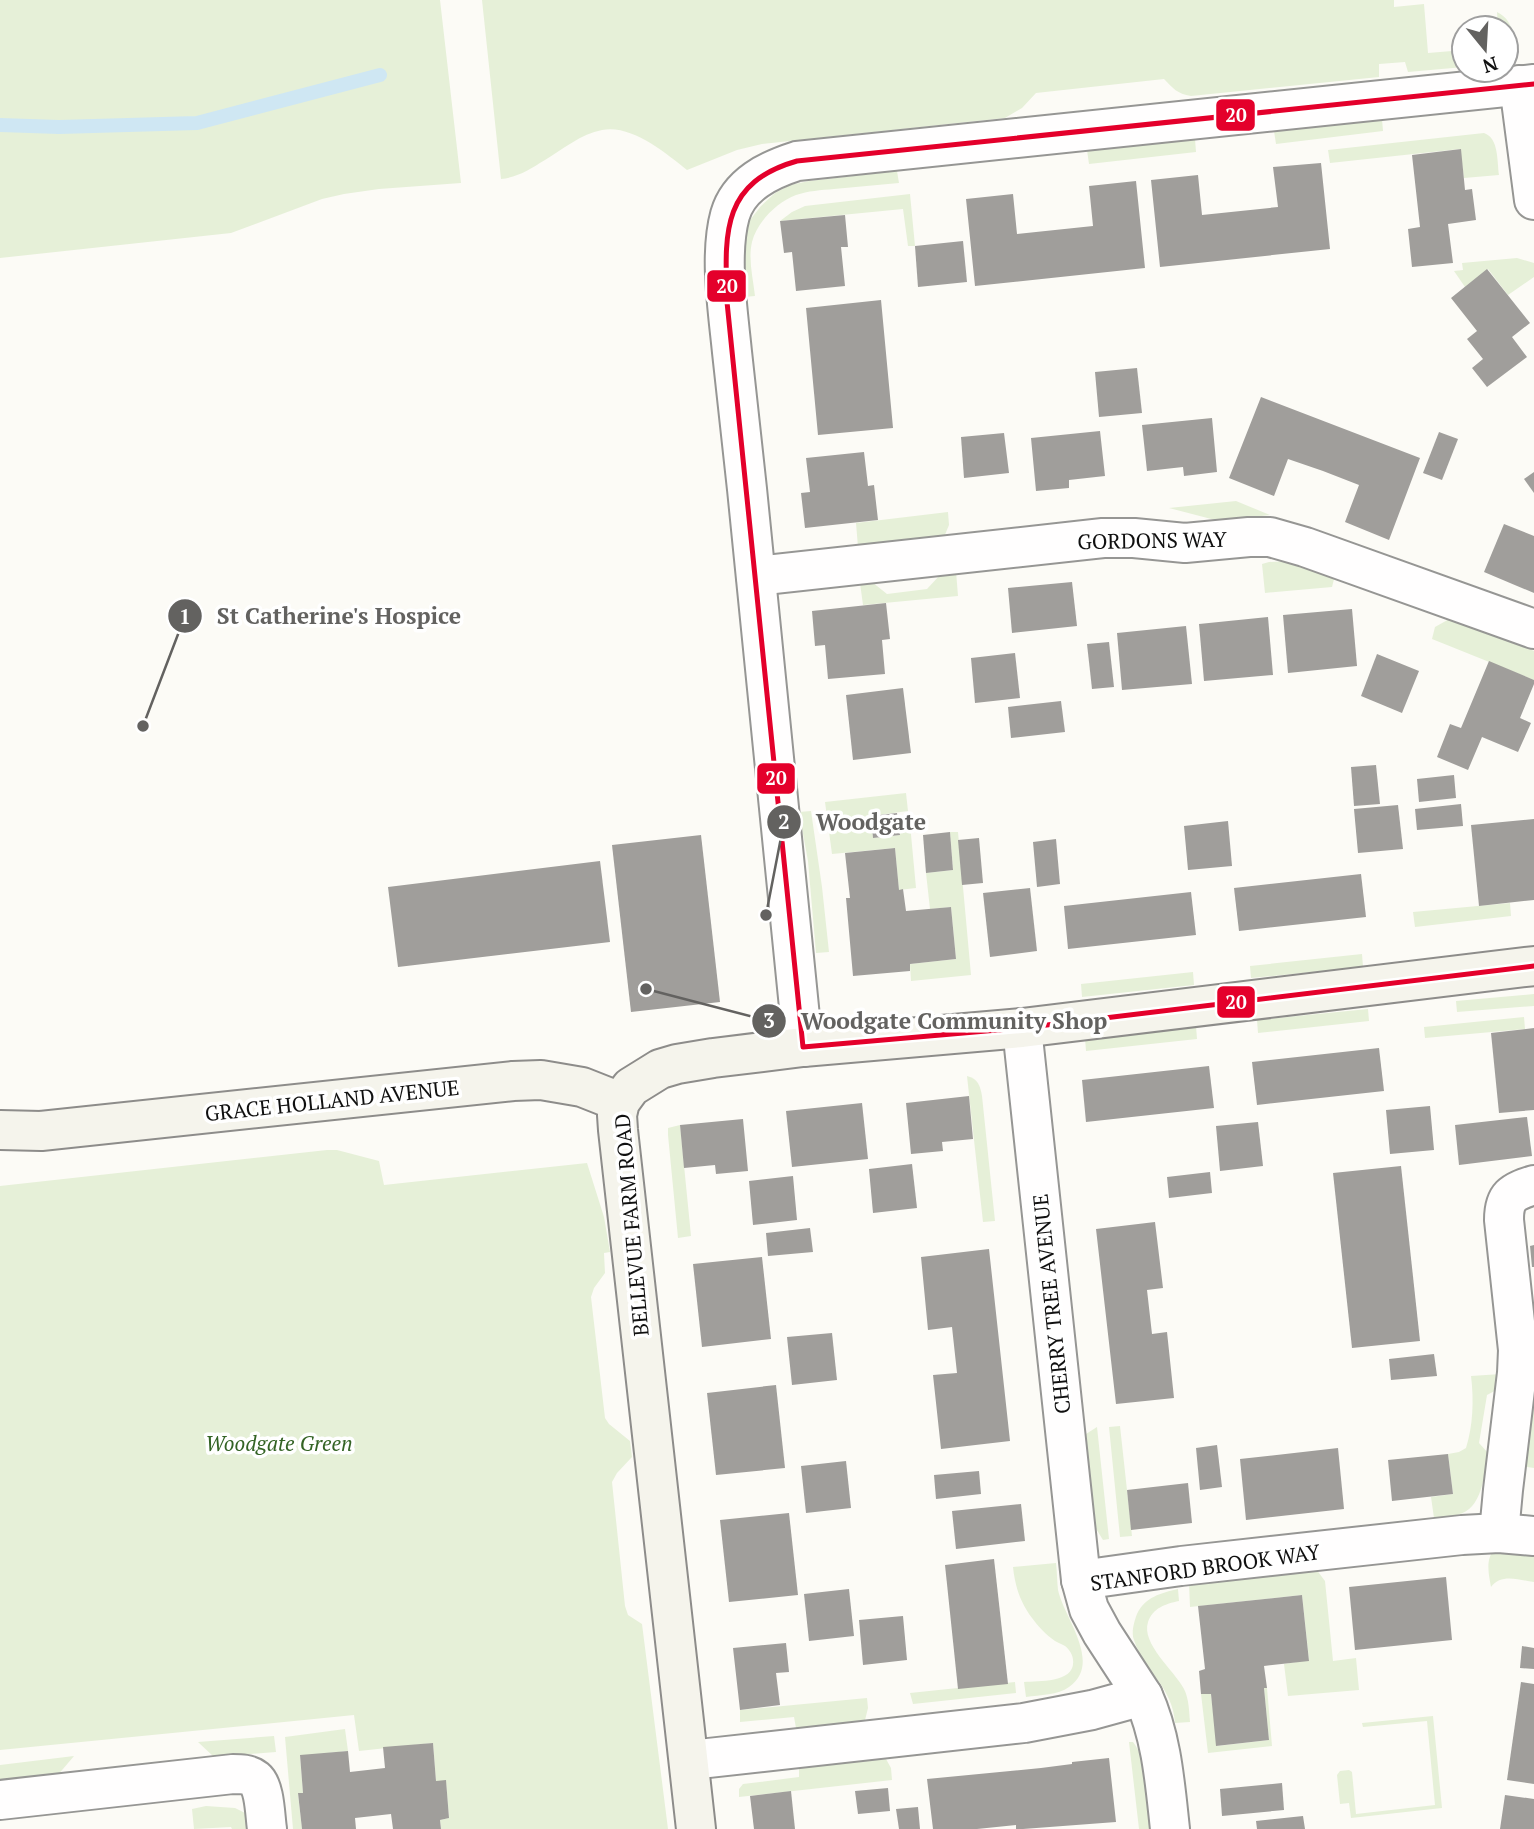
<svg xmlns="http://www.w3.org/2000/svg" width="1534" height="1829" viewBox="0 0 1534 1829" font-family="'PT Serif',serif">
<rect width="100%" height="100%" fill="#fcfbf6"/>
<g fill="#e6f0d8">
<polygon points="0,0 440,0 461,183 379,189 344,194 322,199 231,233 0,258"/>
<path d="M482,0H1394V7L1424,4L1428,53L1464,50V67L1408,72L1405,62L1379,64V77L1191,96C1177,94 1173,88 1164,79L1036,93L1022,108L1005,118L762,144L737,150L687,170C666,153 631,124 602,130C581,134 563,149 545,160C530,169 519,177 501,179Z"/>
<path d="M1497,12C1517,22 1513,42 1514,62L1506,63V28H1498Z"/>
<polygon points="1382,119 1383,131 1276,144 1274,131"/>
<path d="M1484,133C1499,138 1497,161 1499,175L1464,178L1460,149L1330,163L1328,150Z"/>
<polygon points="1195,139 1196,152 1089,164 1087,150"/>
<path d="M897,171L899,183C877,185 856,187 834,189C821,190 808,191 796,195C777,202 757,222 752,242C748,259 753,278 755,296L744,297L743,236L750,220L761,206L775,193L790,185L809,181Z"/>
<polygon points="910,194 915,246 908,246 903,209 780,221 792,212 805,206"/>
<polygon points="1517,258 1534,263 1534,277 1508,295 1488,269 1465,287 1454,271 1463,270 1462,263"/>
<polygon points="1236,501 1270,515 1219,521 1169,508"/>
<polygon points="948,512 949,525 944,537 858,547 856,523"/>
<polygon points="1291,561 1335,575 1332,587 1265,593 1262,564 1269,562"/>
<polygon points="956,571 958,596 863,605 860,583 872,582 887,594 927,589 941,574"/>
<polygon points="1451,618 1534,651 1534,680 1432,639 1435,627"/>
<polygon points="906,793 908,811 871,816 873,838 900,835 899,825 910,824 916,888 899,890 895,848 832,854 825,802"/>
<polygon points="811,811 822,887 829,952 816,953 808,861 799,812"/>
<polygon points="950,832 958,832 971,975 911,981 910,964 956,959 951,907 930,909 926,873 953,870"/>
<polygon points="1510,903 1511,916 1415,927 1413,912"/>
<polygon points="1362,954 1363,967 1251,978 1250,966"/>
<polygon points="1193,972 1194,985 1082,997 1081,984"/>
<polygon points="1534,994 1534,1006 1457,1012 1456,1001"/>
<polygon points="1368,1009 1369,1021 1258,1033 1257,1020"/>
<polygon points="1524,1017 1525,1029 1425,1038 1424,1027"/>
<polygon points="1196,1026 1197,1039 1086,1051 1085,1038"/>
<path d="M967,1076C978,1079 980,1085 982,1096L995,1221L983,1222Z"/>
<polygon points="680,1125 691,1236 678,1238 668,1135 668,1128"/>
<polygon points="327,1150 337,1150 379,1161 384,1185 587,1163 604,1217 610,1252 604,1253 605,1273 594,1288 591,1297 605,1418 609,1424 630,1441 632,1457 617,1473 612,1482 625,1606 628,1615 642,1624 668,1829 441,1829 440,1820 449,1818 446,1781 436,1781 433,1743 359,1751 354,1715 0,1750 0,1186"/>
<polygon points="1534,1327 1534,1468 1520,1466"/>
<path d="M1501,1374L1502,1387L1487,1395L1479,1443L1488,1453C1484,1475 1483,1509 1457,1515C1450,1517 1442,1517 1434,1518L1431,1497L1453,1494L1448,1454L1459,1452L1466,1448C1473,1426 1474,1400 1471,1376Z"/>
<polygon points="1120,1426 1132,1536 1120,1537 1109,1427"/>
<polygon points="1097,1427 1109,1539 1103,1540 1095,1527 1086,1434"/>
<path d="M1494,1550L1534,1552V1582C1519,1580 1501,1573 1491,1587C1489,1575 1485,1560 1494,1550Z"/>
<path d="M1056,1563C1057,1571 1057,1581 1058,1590C1064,1618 1103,1663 1069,1687C1058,1695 1040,1695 1026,1697L1024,1682C1039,1681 1076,1683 1073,1660C1073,1655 1069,1649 1065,1646C1062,1644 1058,1643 1055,1641C1046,1635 1038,1626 1032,1618C1020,1602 1015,1586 1013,1567Z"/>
<polygon points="1316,1569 1325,1581 1333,1661 1356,1658 1359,1690 1288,1696 1284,1664 1309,1660 1302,1595 1190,1607 1189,1583"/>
<path d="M1178,1589L1179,1601C1165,1604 1153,1608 1148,1622C1141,1644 1174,1670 1184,1689C1189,1699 1189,1710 1190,1722L1175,1723C1173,1687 1144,1671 1134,1640C1131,1632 1134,1622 1137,1614C1145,1597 1161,1593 1178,1589Z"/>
<polygon points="1015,1682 1016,1693 913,1704 910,1693"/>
<polygon points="1264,1688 1267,1688 1272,1746 1208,1753 1201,1694 1211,1694 1217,1746 1269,1740"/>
<polygon points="867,1698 868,1708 865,1720 796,1728 794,1717 740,1722 740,1710"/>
<polygon points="1433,1716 1442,1808 1351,1818 1349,1803 1340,1804 1337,1775 1340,1771 1349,1770 1352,1772 1356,1814 1435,1805 1427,1721 1363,1727 1362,1723"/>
<polygon points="345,1729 348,1751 300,1756 303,1793 298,1794 302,1829 293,1829 285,1737"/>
<polygon points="274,1736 276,1752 214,1757 198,1742"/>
<path d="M1129,1742H1133C1148,1760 1149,1805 1152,1829H1139Z"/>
<polygon points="74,1756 57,1776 0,1782 0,1765"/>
<polygon points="886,1759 891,1768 892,1780 739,1797 739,1789 743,1784 799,1777 799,1768"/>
<polygon points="206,1806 235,1808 251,1816 255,1829 232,1829 231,1827 194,1829 192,1809"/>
</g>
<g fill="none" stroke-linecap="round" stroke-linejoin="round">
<polyline stroke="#cfe7f3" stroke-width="14" points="0,125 59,127 197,123 380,75"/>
</g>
<g fill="#a09e9b">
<polygon points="1461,149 1465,190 1472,189 1476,220 1448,224 1453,263 1412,267 1408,229 1420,227 1412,155"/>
<polygon points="1321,163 1330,249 1160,267 1151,180 1198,175 1202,215 1278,207 1273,167"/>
<polygon points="1136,181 1145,268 975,286 966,199 1013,194 1017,234 1093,226 1089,186"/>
<polygon points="845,215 848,247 841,247 845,286 796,291 792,252 784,253 780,221"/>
<polygon points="963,241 967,282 918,287 915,246"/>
<polygon points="1487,269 1530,323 1512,337 1527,357 1487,387 1472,368 1483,359 1467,339 1477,331 1451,298"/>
<polygon points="881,300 893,428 818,435 806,308"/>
<polygon points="1137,368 1142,413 1099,417 1095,372"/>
<polygon points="1261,397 1420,458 1389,540 1345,522 1359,485 1323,471 1288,459 1274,496 1229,478"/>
<polygon points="1212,418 1217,472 1184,476 1183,467 1147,471 1142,425"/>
<polygon points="1100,431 1105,476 1069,480 1069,488 1036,491 1031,438"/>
<polygon points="1439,432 1458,439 1442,480 1423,473"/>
<polygon points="1004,433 1009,473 964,478 961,437"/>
<polygon points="864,452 868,486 874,485 878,520 805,528 801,493 810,492 806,458"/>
<polygon points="1534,472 1534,493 1524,479"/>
<polygon points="1504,524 1534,536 1534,593 1484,572"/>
<polygon points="1072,582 1077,626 1012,633 1008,588"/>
<polygon points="886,603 890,639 882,640 885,674 828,679 825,645 815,646 812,611"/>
<polygon points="1352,609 1357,666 1288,673 1283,615"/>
<polygon points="1268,617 1273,675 1204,681 1199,624"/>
<polygon points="1186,626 1192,684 1122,690 1117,633"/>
<polygon points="1109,642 1114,687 1092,689 1087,644"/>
<polygon points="1015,653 1020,698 975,703 971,658"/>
<polygon points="1377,654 1419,671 1402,713 1361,696"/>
<polygon points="1489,661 1534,680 1534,684 1520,718 1531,723 1518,752 1482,737 1468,770 1437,757 1450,724 1461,728"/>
<polygon points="903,688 911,753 853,760 846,695"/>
<polygon points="1061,701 1065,732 1011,738 1008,707"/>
<polygon points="1376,765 1380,804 1354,806 1351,767"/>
<polygon points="1454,775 1456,798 1419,802 1417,779"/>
<polygon points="1461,804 1463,826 1417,830 1415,809"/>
<polygon points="1398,805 1403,849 1358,853 1354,809"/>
<polygon points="897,813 900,835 873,838 871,816"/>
<polygon points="1534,819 1534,900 1479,906 1471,825"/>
<polygon points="1228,821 1232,866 1188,870 1184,826"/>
<polygon points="950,832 953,870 926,873 923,835"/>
<polygon points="701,835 720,1002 631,1012 612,845"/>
<polygon points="979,838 983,883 962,885 958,840"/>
<polygon points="1056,839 1060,884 1037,887 1033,842"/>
<polygon points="895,848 899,890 903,889 906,911 951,907 956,959 910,964 910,971 853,976 846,898 850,898 845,853"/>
<polygon points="600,861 610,942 398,967 388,887"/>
<polygon points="1361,874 1366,917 1239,931 1234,888"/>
<polygon points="1030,888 1037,951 990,957 983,893"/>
<polygon points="1191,892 1196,935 1068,949 1064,906"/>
<polygon points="1534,1028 1534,1110 1499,1113 1491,1033"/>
<polygon points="1379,1048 1384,1091 1257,1105 1252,1062"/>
<polygon points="1209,1066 1214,1108 1086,1122 1082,1080"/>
<polygon points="969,1096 973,1139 942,1142 943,1151 911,1154 906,1103"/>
<polygon points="862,1103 868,1159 792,1167 786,1111"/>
<polygon points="1430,1106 1434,1150 1390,1154 1386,1110"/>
<polygon points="1527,1117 1532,1156 1459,1165 1455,1125"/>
<polygon points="743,1119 748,1171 716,1174 715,1165 684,1168 680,1125"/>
<polygon points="1258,1122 1263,1166 1220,1171 1216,1126"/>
<polygon points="912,1164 917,1208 873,1213 869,1169"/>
<polygon points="1401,1166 1420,1341 1352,1348 1333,1173"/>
<polygon points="1210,1172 1212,1193 1169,1198 1167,1177"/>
<polygon points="793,1176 797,1220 753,1225 749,1181"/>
<polygon points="1155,1222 1163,1288 1147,1290 1152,1334 1167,1332 1174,1398 1116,1404 1096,1229"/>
<polygon points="810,1228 813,1252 768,1256 766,1233"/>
<polygon points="1534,1245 1534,1267 1532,1267 1530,1246"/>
<polygon points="989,1249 1010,1441 941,1449 933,1375 957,1373 952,1327 928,1330 921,1257"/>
<polygon points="762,1257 771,1339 702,1347 693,1264"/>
<polygon points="832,1333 837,1380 792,1385 787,1337"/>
<polygon points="1434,1354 1437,1376 1391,1380 1389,1359"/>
<polygon points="776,1385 785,1468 716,1475 707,1393"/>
<polygon points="1217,1445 1222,1487 1200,1490 1196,1448"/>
<polygon points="1338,1448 1344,1509 1246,1520 1240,1459"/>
<polygon points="1448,1454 1453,1494 1392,1501 1388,1460"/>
<polygon points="846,1461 851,1508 806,1513 801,1466"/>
<polygon points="979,1471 981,1494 936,1499 934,1475"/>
<polygon points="1188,1483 1192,1523 1131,1530 1127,1490"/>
<polygon points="1021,1504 1025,1541 956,1549 952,1511"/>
<polygon points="789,1513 798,1595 729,1602 720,1520"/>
<polygon points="994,1559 1008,1684 958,1689 945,1565"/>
<polygon points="1446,1577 1452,1640 1355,1650 1349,1587"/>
<polygon points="849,1589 854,1636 809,1641 804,1594"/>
<polygon points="1302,1595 1309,1661 1264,1666 1267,1688 1264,1688 1269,1740 1216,1746 1211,1694 1201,1694 1199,1671 1205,1669 1198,1606"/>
<polygon points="903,1616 907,1660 863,1665 859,1620"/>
<polygon points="786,1643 789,1672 776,1673 780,1705 740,1710 733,1648"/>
<polygon points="1522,1646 1534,1648 1534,1669 1520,1668"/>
<polygon points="1521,1682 1534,1684 1534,1784 1507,1780"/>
<polygon points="433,1743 436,1781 446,1780 449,1818 440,1820 441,1829 393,1829 391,1814 355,1818 356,1829 302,1829 298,1793 303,1793 300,1755 348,1751 350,1772 385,1768 383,1747"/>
<polygon points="1109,1758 1116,1822 1023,1829 1016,1829 1016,1825 977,1829 933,1829 927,1779 1041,1768 1072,1764 1072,1762"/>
<polygon points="1282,1783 1284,1810 1222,1816 1220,1789"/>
<polygon points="888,1788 890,1811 858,1814 855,1791"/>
<polygon points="791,1791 795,1829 754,1829 750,1796"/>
<polygon points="1505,1795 1534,1799 1534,1829 1500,1829"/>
<polygon points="918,1807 920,1829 899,1829 896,1809"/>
<polygon points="1303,1816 1305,1829 1257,1829 1256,1821"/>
</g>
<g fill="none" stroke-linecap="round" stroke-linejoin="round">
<g stroke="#969694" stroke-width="42">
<g id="street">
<polyline points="1519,85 1534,200"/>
<polyline points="756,576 1103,538 1134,538 1185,543 1249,537 1270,537 1305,547 1534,629"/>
<path d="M803,1047C783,861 767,675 747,489C742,443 737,398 732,352C728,311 719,255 730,215C739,184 769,170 797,161L1534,84"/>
<path d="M1499,1533L1503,1490L1517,1373L1518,1350L1504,1220C1504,1196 1512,1192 1534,1185"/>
<polyline points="1081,1580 1181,1566 1462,1535 1499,1533 1534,1536"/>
<path d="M1143,1696C1162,1738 1165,1784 1170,1829"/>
<polyline points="690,1760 1024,1723 1092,1710 1143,1696 1102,1633 1089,1609 1081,1580 1022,1028"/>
<path d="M0,1800L233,1774C240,1774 249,1774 255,1779C265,1787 265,1816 267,1829"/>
</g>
</g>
<g stroke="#8d8c8a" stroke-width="42">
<g id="secondary">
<polyline points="0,1130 41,1131 513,1081 541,1080 582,1087 620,1102"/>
<polyline points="696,1829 618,1130 617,1115 620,1102 631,1087 660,1069 677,1064 713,1058 803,1047 1022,1028 1534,966"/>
</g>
</g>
<use href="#street" stroke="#fffefe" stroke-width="38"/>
<use href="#secondary" stroke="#f5f4ec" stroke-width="38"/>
<g stroke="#fff" stroke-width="10">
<path id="bus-1" d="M1534,84L797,161C720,183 725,235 727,302L803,1047L1022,1028L1534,966"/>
</g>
<use href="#bus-1" stroke="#e4002b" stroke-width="5"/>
</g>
<g text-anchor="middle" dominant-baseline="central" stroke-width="7" stroke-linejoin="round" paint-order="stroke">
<g font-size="21" fill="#101010" stroke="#fff">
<text transform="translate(1152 540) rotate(-1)">GORDONS WAY</text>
<text transform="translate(332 1100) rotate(-6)">GRACE HOLLAND AVENUE</text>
<text transform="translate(631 1225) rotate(-95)">BELLEVUE FARM ROAD</text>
<text transform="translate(1051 1304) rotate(-96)">CHERRY TREE AVENUE</text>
<text transform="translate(1205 1567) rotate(-8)">STANFORD BROOK WAY</text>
</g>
<g font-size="21" font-style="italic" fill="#336324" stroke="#fff">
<text x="279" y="1443">Woodgate Green</text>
</g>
</g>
<path fill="none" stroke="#636260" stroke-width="2.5" d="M143 726L185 616M766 915L784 822M646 989L769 1021"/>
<g fill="#636260" stroke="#fff" stroke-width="2.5">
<circle cx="143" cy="726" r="7"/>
<circle cx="766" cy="915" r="7"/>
<circle cx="646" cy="989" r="7"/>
<circle cx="185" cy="616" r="18"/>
<circle cx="784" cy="822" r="18"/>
<circle cx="769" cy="1021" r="18"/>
</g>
<g font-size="21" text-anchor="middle" font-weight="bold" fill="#fff">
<text x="185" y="624">1</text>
<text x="784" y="829">2</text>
<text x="769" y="1028">3</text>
</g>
<g font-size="23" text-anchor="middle" font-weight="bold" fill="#636260" stroke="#fff" stroke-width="7" stroke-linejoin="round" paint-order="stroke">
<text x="339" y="624">St Catherine's Hospice</text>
<text x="871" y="830">Woodgate</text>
<text x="954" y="1029">Woodgate Community Shop</text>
</g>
<g stroke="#fff" stroke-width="2.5">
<rect x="1215" y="98" width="41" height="34" rx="7" fill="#e4002b"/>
<rect x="706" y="269" width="41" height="34" rx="7" fill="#e4002b"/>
<rect x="756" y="762" width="40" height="33" rx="7" fill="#e4002b"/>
<rect x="1216" y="985" width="40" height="34" rx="7" fill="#e4002b"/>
</g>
<g font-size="19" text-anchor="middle" font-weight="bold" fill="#fff">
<text x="1236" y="122">20</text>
<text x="727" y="293">20</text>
<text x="776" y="785">20</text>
<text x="1236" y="1009">20</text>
</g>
<g transform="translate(1485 49) rotate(162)"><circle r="33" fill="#ffffff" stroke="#9f9f9f" stroke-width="2"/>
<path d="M0-5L12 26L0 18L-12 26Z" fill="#636260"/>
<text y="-10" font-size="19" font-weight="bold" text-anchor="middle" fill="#101010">N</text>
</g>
</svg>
